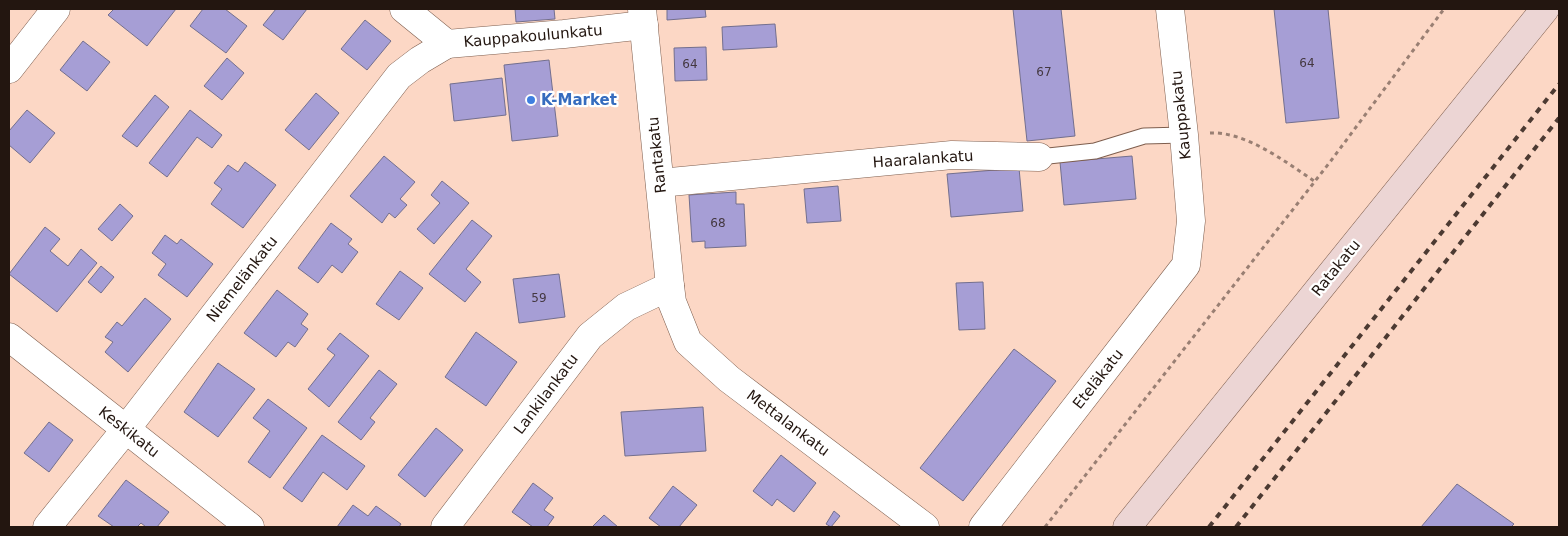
<svg xmlns="http://www.w3.org/2000/svg" width="1568" height="536" viewBox="0 0 1568 536" font-family="'DejaVu Sans',sans-serif">
<rect width="100%" height="100%" fill="#fcd7c5"/>
<g fill="#a69ed5" stroke="#736f8e">
<polygon points="114,9 176,9 147,46 108,15"/>
<polygon points="203,9 225,9 247,26 226,53 190,26"/>
<polygon points="276,9 307,9 283,40 263,25"/>
<polygon points="515,9 554,9 555,19 516,22"/>
<polygon points="667,9 705,9 706,17 667,20"/>
<polygon points="1013,9 1061,9 1075,136 1027,141"/>
<polygon points="1274,9 1328,9 1339,118 1286,123"/>
<polygon points="365,20 391,41 367,70 341,49"/>
<polygon points="775,24 777,47 723,50 722,27"/>
<polygon points="83,41 110,62 87,91 60,70"/>
<polygon points="706,47 707,80 675,81 674,48"/>
<polygon points="227,58 244,73 222,100 204,86"/>
<polygon points="549,60 558,136 512,141 504,65"/>
<polygon points="502,78 506,115 454,121 450,84"/>
<polygon points="316,93 339,113 309,150 285,130"/>
<polygon points="155,95 169,107 137,147 122,136"/>
<polygon points="27,110 55,133 30,163 9,145 9,131"/>
<polygon points="190,110 222,135 212,148 197,137 167,177 149,163"/>
<polygon points="384,156 415,182 400,199 407,205 395,218 389,213 382,223 350,196"/>
<polygon points="1132,156 1136,199 1064,205 1060,162"/>
<polygon points="245,162 276,185 243,228 211,204 222,189 214,183 228,165 238,172"/>
<polygon points="1019,168 1023,211 951,217 947,174"/>
<polygon points="442,181 469,203 434,244 417,229 440,203 431,195"/>
<polygon points="838,186 841,221 807,223 804,189"/>
<polygon points="736,192 736,204 744,204 746,246 705,248 705,241 692,242 689,195"/>
<polygon points="120,204 133,216 112,241 98,229"/>
<polygon points="472,220 492,236 466,269 481,282 465,302 429,274"/>
<polygon points="331,223 352,239 348,244 358,252 342,273 332,265 318,283 298,268"/>
<polygon points="45,227 60,239 50,251 68,266 81,249 97,263 57,312 9,274"/>
<polygon points="165,235 177,244 181,239 213,264 187,297 158,275 166,264 152,253"/>
<polygon points="101,266 114,277 101,293 88,282"/>
<polygon points="400,271 423,288 399,320 376,304"/>
<polygon points="559,274 565,317 519,323 513,279"/>
<polygon points="983,282 985,329 959,330 956,283"/>
<polygon points="277,290 308,314 301,324 308,329 295,347 288,342 276,357 244,333"/>
<polygon points="145,298 171,319 128,372 105,352 113,342 105,337 117,322 122,326"/>
<polygon points="476,332 517,362 486,406 445,377"/>
<polygon points="340,333 369,356 329,407 308,389 335,355 327,349"/>
<polygon points="1014,349 1056,381 963,501 920,468"/>
<polygon points="218,363 255,389 218,437 184,412"/>
<polygon points="379,370 397,384 370,418 375,422 361,440 338,422"/>
<polygon points="268,399 307,428 270,478 248,462 270,431 253,418"/>
<polygon points="703,407 706,451 625,456 621,412"/>
<polygon points="49,422 73,440 49,472 24,453"/>
<polygon points="436,428 463,450 425,497 398,475"/>
<polygon points="322,435 365,466 347,490 323,472 302,502 283,488"/>
<polygon points="781,455 816,483 794,512 777,499 772,506 753,491"/>
<polygon points="126,480 169,512 157,527 146,527 141,523 137,527 114,527 98,516"/>
<polygon points="533,483 553,498 544,510 554,517 547,527 533,527 512,512"/>
<polygon points="1457,484 1514,524 1511,527 1421,527"/>
<polygon points="673,486 697,505 679,527 661,527 649,518"/>
<polygon points="353,505 368,516 376,506 401,524 399,527 337,527"/>
<polygon points="834,511 840,516 831,527 826,524"/>
<polygon points="604,515 618,527 594,527 593,526"/>
</g>
<g fill="none" stroke-linecap="round" stroke-linejoin="round">
<g stroke="#7e5e4e" stroke-width="17">
<polyline id="lane" points="1039,157 1095,151 1144,136 1184,135"/>
</g>
<g stroke="#7e5e4e" stroke-width="29">
<g id="street">
<polyline points="404,9 447,44 564,34 644,25"/>
<polyline points="642,9 670,286 672,302 688,342 729,379 925,527"/>
<polyline points="9,69 56,9"/>
<polyline points="660,183 952,155 1039,157"/>
<polyline points="9,337 250,527"/>
<polyline points="47,527 126,429 399,76 420,60 447,44"/>
<polyline points="445,527 590,336 626,307 670,286"/>
<polyline points="983,527 1186,265 1191,221 1184,135 1170,9"/>
</g>
</g>
<g stroke="#7e5e4e" stroke-width="29">
<polyline id="secondary" points="1127,527 1545,9"/>
</g>
<g stroke="#997f73" stroke-width="3" stroke-dasharray="4 4" stroke-linecap="butt">
<path d="M1210,133C1245,131 1286,162 1314,181"/>
<polyline points="1045,527 1330,162 1444,9"/>
</g>
<use href="#lane" stroke="#fff" stroke-width="15"/>
<use href="#street" stroke="#fff" stroke-width="28"/>
<use href="#secondary" stroke="#ecd5d4" stroke-width="28"/>
<g stroke="#4c3a32" stroke-width="4" stroke-dasharray="6 6" stroke-linecap="butt">
<polyline points="1209,527 1559,84"/>
<polyline points="1236,527 1559,118"/>
</g>
</g>
<circle fill="#3f7fe0" stroke="#fff" stroke-width="2" cx="531" cy="100" r="5"/>
<g text-anchor="middle" dominant-baseline="central" stroke-width="4.5" stroke-linejoin="round" paint-order="stroke">
<g font-size="12" fill="#443841">
<text x="1307" y="63">64</text>
<text x="690" y="64">64</text>
<text x="1044" y="72">67</text>
<text x="718" y="223">68</text>
<text x="539" y="298">59</text>
</g>
<g font-size="15" fill="#231610" stroke="#fff">
<text transform="translate(533 36) rotate(-5)">Kauppakoulunkatu</text>
<text transform="translate(1181 115) rotate(-96)">Kauppakatu</text>
<text transform="translate(657 155) rotate(-96)">Rantakatu</text>
<text transform="translate(923 159) rotate(-4)">Haaralankatu</text>
<text transform="translate(1336 268) rotate(-51)">Ratakatu</text>
<text transform="translate(242 279) rotate(-52)">Niemelänkatu</text>
<text transform="translate(1098 379) rotate(-52)">Eteläkatu</text>
<text transform="translate(546 394) rotate(-53)">Lankilankatu</text>
<text transform="translate(788 423) rotate(37)">Mettalankatu</text>
<text transform="translate(129 432) rotate(38)">Keskikatu</text>
</g>
<g font-size="15" font-weight="bold" fill="#366cbe" stroke="#fff" text-anchor="start">
<text x="541" y="100">K-Market</text>
</g>
</g>
<rect width="1568" height="536" fill="none" stroke="#231610" stroke-width="20"/>
</svg>
